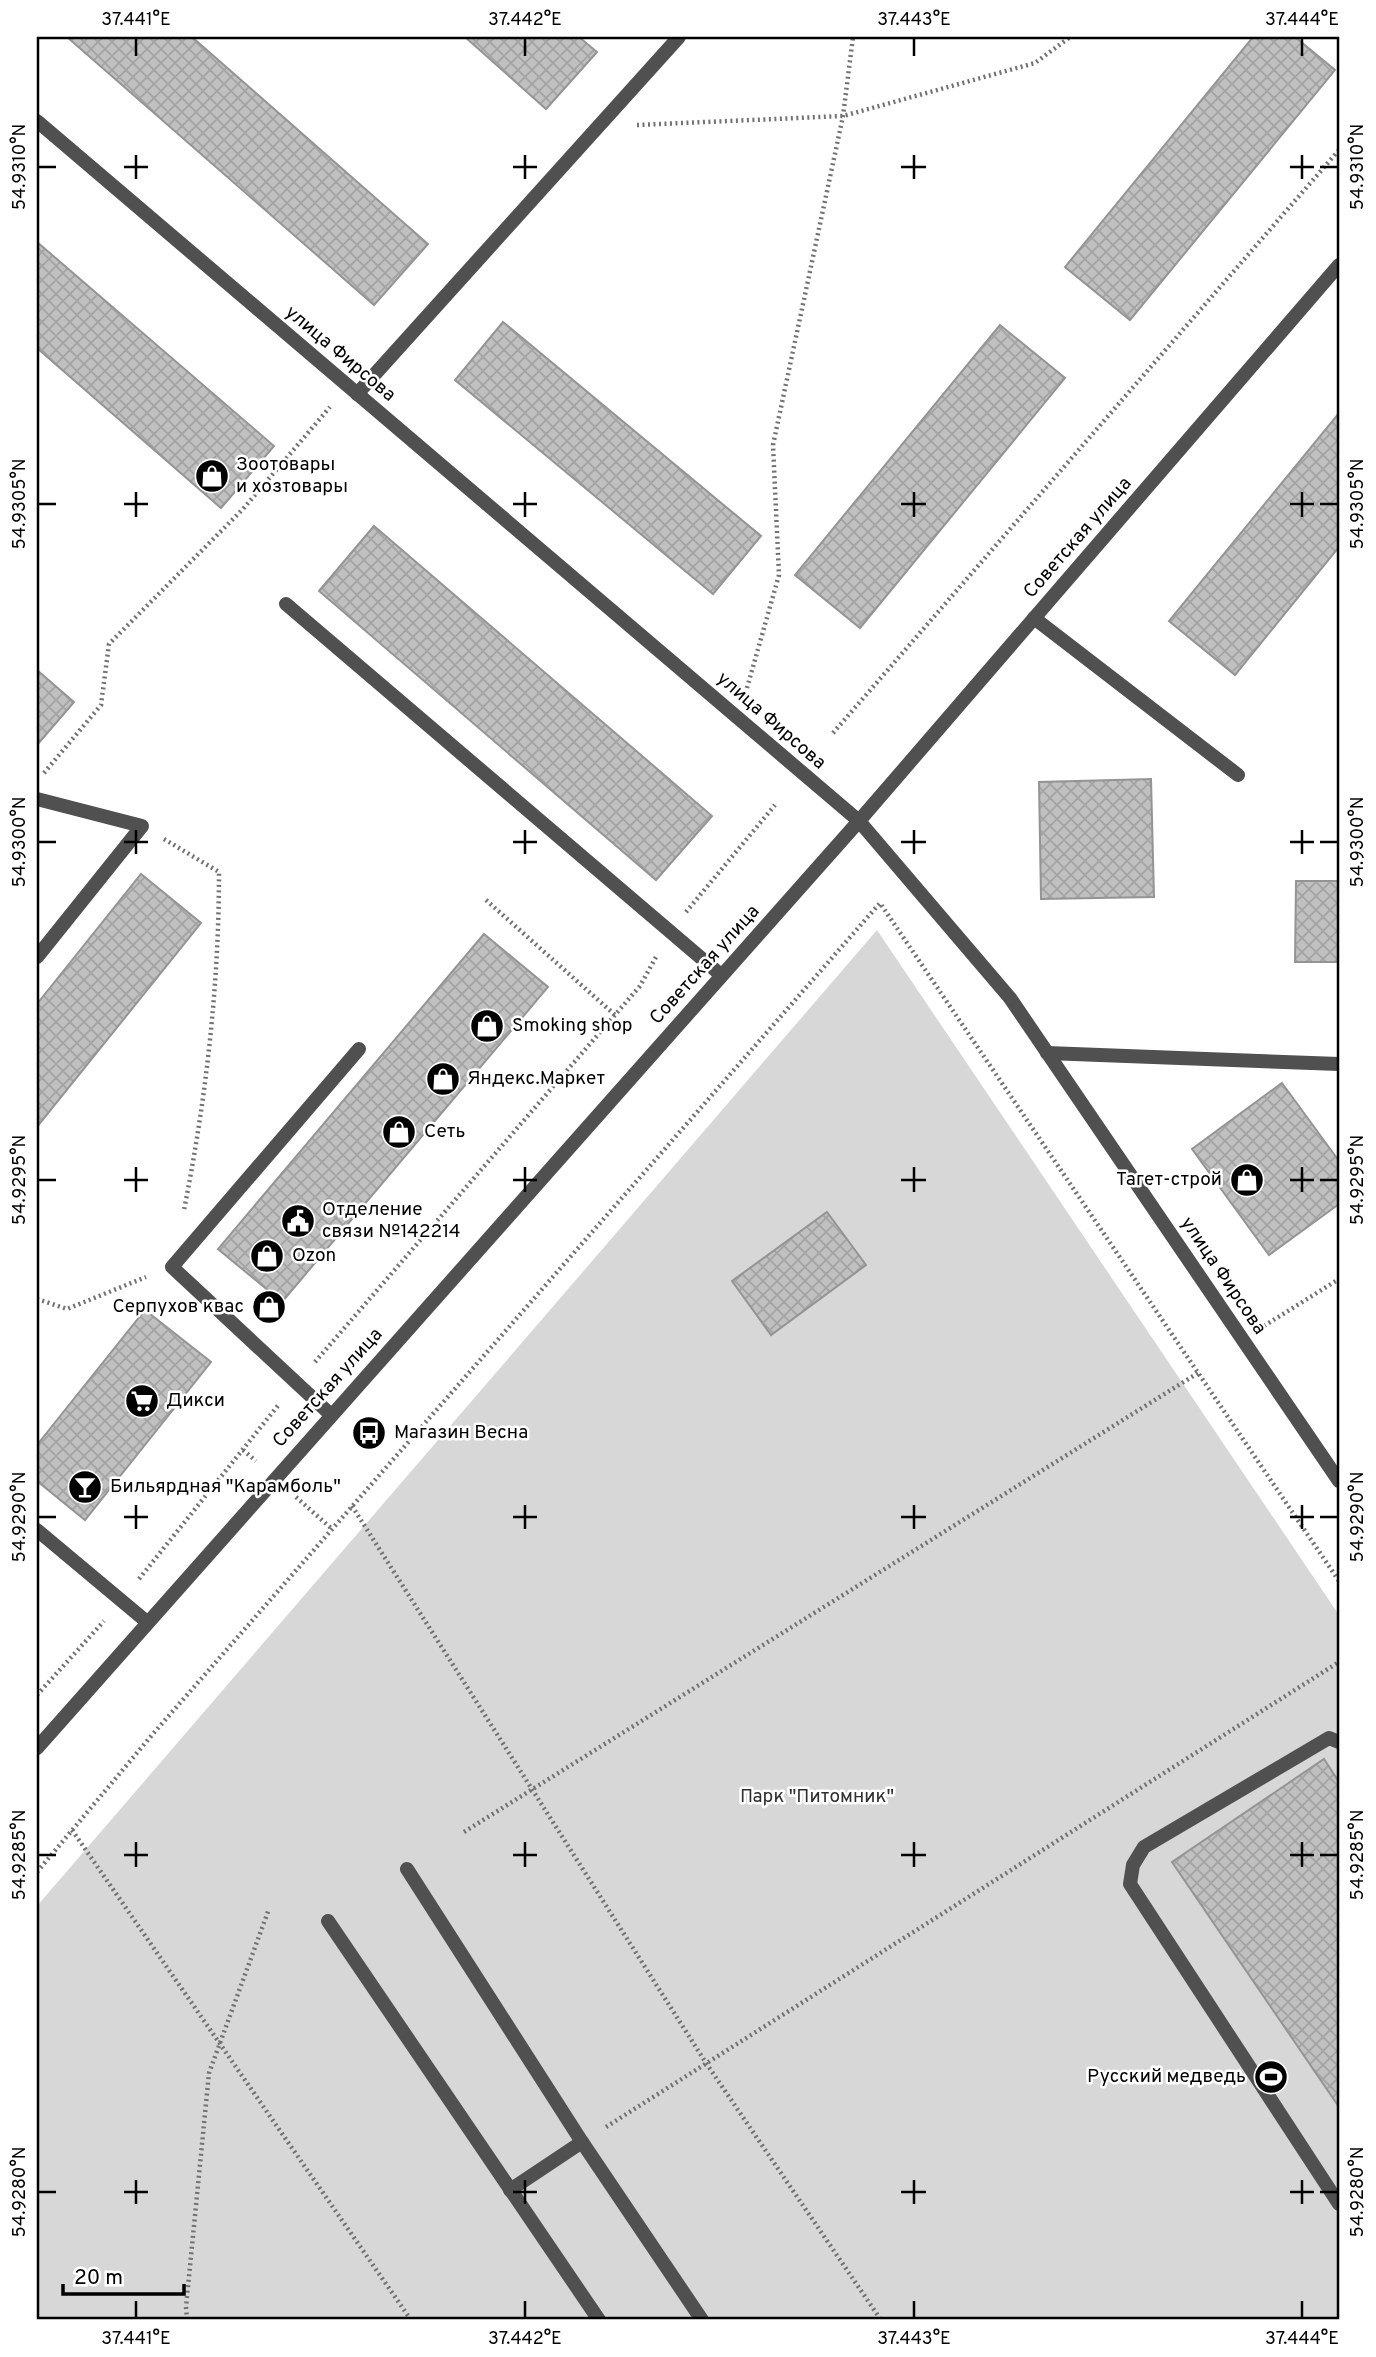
<svg xmlns="http://www.w3.org/2000/svg" width="1376" height="2357" viewBox="0 0 1376 2357" font-family="Overpass,sans-serif">
<defs>
<pattern id="building-cross-hatch" width="8" height="8" patternUnits="userSpaceOnUse" patternTransform="scale(1.75)"><rect width="8" height="8" fill="#c0c0c0"/><path d="M0 0l8 8M0 8l8-8" fill="none" stroke="#a3a3a3"/></pattern>
</defs>
<rect width="100%" height="100%" fill="#fff"/>
<polygon fill="#d7d7d7" points="877,930 1339,1615 1339,2320 37,2320 37,1906"/>
<g fill="url(#building-cross-hatch)" stroke="#949494" stroke-width="2">
<polygon points="67,37 192,37 428,244 374,305"/>
<polygon points="465,37 579,37 597,52 546,109"/>
<polygon points="1253,37 1295,37 1335,70 1130,320 1065,267"/>
<polygon points="37,242 274,446 221,508 37,348"/>
<polygon points="503,322 761,536 713,594 455,380"/>
<polygon points="1000,325 1065,378 860,628 795,575"/>
<polygon points="1339,413 1339,547 1235,675 1169,621"/>
<polygon points="374,526 712,816 656,880 319,591"/>
<polygon points="37,670 74,702 37,745"/>
<polygon points="1151,779 1154,897 1041,899 1039,782"/>
<polygon points="141,874 201,923 37,1127 37,1004"/>
<polygon points="1296,881 1339,881 1339,962 1295,962"/>
<polygon points="484,934 548,987 282,1302 218,1249"/>
<polygon points="1282,1083 1339,1161 1339,1204 1269,1255 1192,1149"/>
<polygon points="827,1212 866,1265 771,1335 732,1281"/>
<polygon points="145,1310 211,1362 85,1520 37,1481 37,1445"/>
<polygon points="1324,1759 1339,1782 1339,2107 1172,1862"/>
</g>
<g fill="none" stroke-linecap="round" stroke-linejoin="round">
<g stroke="#727272" stroke-width="4.5" stroke-dasharray="2 3.5" stroke-linecap="butt">
<polyline points="637,125 843,116 1035,63 1070,37"/>
<polyline points="747,688 779,575 773,445 843,116 853,37"/>
<polyline points="833,733 1339,150"/>
<polyline points="44,773 101,705 109,644 243,509 330,407"/>
<path d="M164,839L219,872C219,986 206,1099 184,1210"/>
<polyline points="486,900 615,1015"/>
<polyline points="686,912 775,805"/>
<polyline points="37,1299 67,1309 146,1277"/>
<polyline points="1264,1326 1339,1279"/>
<polyline points="315,1362 640,986 656,957"/>
<polyline points="243,1450 256,1461"/>
<polyline points="296,1497 332,1529"/>
<polyline points="352,1506 706,2063 881,2320"/>
<polyline points="139,1579 280,1403"/>
<polyline points="37,1695 104,1621"/>
<polyline points="72,1830 411,2320"/>
<polyline points="464,1832 1198,1373"/>
<polyline points="37,1872 152,1735 880,903 1339,1581"/>
<polyline points="606,2127 1339,1662"/>
<polyline points="187,2320 186,2307 209,2073 269,1909"/>
</g>
<g stroke="#505050" stroke-width="14">
<polyline points="357,394 679,37"/>
<polyline points="286,604 721,975"/>
<polyline points="1034,618 1238,775"/>
<polyline points="37,799 142,826 37,957"/>
<polyline points="1047,1053 1339,1064"/>
<polyline points="330,1414 172,1267 359,1049"/>
<polyline points="37,1530 147,1622"/>
<polyline points="1339,1742 1329,1738 1144,1847 1133,1865 1130,1884 1339,2204"/>
</g>
<g stroke="#505050" stroke-width="14">
<polyline points="407,1869 582,2142 702,2320"/>
<polyline points="328,1921 599,2320"/>
<polyline points="510,2190 582,2142"/>
</g>
<polyline stroke="#505050" stroke-width="14" points="37,121 859,821 1010,998 1339,1481"/>
<polyline stroke="#505050" stroke-width="14" points="37,1748 859,821 1339,265"/>
</g>
<path fill="none" stroke="#000" stroke-width="2.5" d="M136,38V56M525,38V56M914,38V56M1302,38V56M136,155V179M525,155V179M914,155V179M1302,155V179M38,167H56M124,167H148M513,167H537M901,167H926M1290,167H1314M1320,167H1338M136,492V517M525,492V517M914,492V517M1302,492V517M38,504H56M124,504H148M513,504H537M901,504H926M1290,504H1314M1320,504H1338M136,830V854M525,830V854M914,830V854M1302,830V854M38,842H56M124,842H148M513,842H537M901,842H926M1290,842H1314M1320,842H1338M136,1167V1192M525,1167V1192M914,1167V1192M1302,1167V1192M38,1180H56M124,1180H148M513,1180H537M901,1180H926M1290,1180H1314M1320,1180H1338M136,1505V1529M525,1505V1529M914,1505V1529M1302,1505V1529M38,1517H56M124,1517H148M513,1517H537M901,1517H926M1290,1517H1314M1320,1517H1338M136,1842V1867M525,1842V1867M914,1842V1867M1302,1842V1867M38,1855H56M124,1855H148M513,1855H537M901,1855H926M1290,1855H1314M1320,1855H1338M136,2180V2204M525,2180V2204M914,2180V2204M1302,2180V2204M38,2192H56M124,2192H148M513,2192H537M901,2192H926M1290,2192H1314M1320,2192H1338M136,2301V2318M525,2301V2318M914,2301V2318M1302,2301V2318"/>
<defs>
<g id="shop-disc" transform="scale(1.75)"><circle r="9.5" fill="#000" stroke="#fff"/><path d="M-5-2.5h2.3a2.7 3.5 0 0 1 5.4 0H5L5.5 6h-11ZM-1.5-2.5h3a1.5 2.3 0 0 0-3 0Z" fill="#fff"/></g>
<g id="civic-disc" transform="scale(1.75)"><circle r="9.5" fill="#000" stroke="#fff"/><path d="M-.6-6.5H3V-4.5H.6V-3L4-1V1h2V6H-6V1h2V-1L-.6-3ZM-1.2 2.5V6h2.4V2.5Z" fill="#fff"/></g>
<g id="supermarket-disc" transform="scale(1.75)"><circle r="9.5" fill="#000" stroke="#fff"/><path d="M-6-5.5h2.5l.6 2H6L4.5 2H-2.5L-4.4-4H-6ZM-1.5 3.2a1.3 1.3 0 1 0 .1 0ZM3 3.2a1.3 1.3 0 1 0 .1 0Z" fill="#fff"/></g>
<g id="bus-disc" transform="scale(1.75)"><circle r="9.5" fill="#000" stroke="#fff"/><path d="M-5-6H5V4H4V6H2V4H-2V6H-4V4H-5ZM-3.5-4V0h7V-4ZM-3.5 1.2v1.5H-2V1.2ZM2 1.2v1.5H3.5V1.2Z" fill="#fff"/></g>
<g id="bar-disc" transform="scale(1.75)"><circle r="9.5" fill="#000" stroke="#fff"/><path d="M-6-5H6L.8 .8V4.5H3.5V6h-7V4.5H-.8V.8Z" fill="#fff"/></g>
<g id="stadium-disc" transform="scale(1.75)"><circle r="9.5" fill="#000" stroke="#fff"/><path d="M0-5a6.5 5 0 1 0 0 10a6.5 5 0 1 0 0-10ZM-3.5-1.8h7v3.6h-7Z" fill="#fff"/></g>
</defs>
<g fill-rule="evenodd">
<use href="#shop-disc" x="212" y="476"/>
<use href="#shop-disc" x="487" y="1026"/>
<use href="#shop-disc" x="443" y="1079"/>
<use href="#shop-disc" x="399" y="1132"/>
<use href="#shop-disc" x="1247" y="1180"/>
<use href="#civic-disc" x="298" y="1221"/>
<use href="#shop-disc" x="267" y="1256"/>
<use href="#shop-disc" x="269" y="1307"/>
<use href="#supermarket-disc" x="142" y="1401"/>
<use href="#bus-disc" x="369" y="1433"/>
<use href="#bar-disc" x="85" y="1487"/>
<use href="#stadium-disc" x="1271" y="2077"/>
</g>
<g text-anchor="middle" dominant-baseline="central" stroke-width="5" stroke-linejoin="round" paint-order="stroke">
<g font-size="19" fill="#000" stroke="#fff">
<text transform="translate(340 354) rotate(40)">улица Фирсова</text>
<text transform="translate(1078 538) rotate(-49)">Советская улица</text>
<text transform="translate(771 721) rotate(41)">улица Фирсова</text>
<text transform="translate(705 965) rotate(-48)">Советская улица</text>
<text transform="translate(1223 1276) rotate(56)">улица Фирсова</text>
<text transform="translate(328 1388) rotate(-48)">Советская улица</text>
</g>
<g font-size="19" fill="#000" stroke="#fff" text-anchor="start">
<text x="236" y="465">Зоотовары<tspan x="236" dy="22">и хозтовары</tspan></text>
<text x="512" y="1026">Smoking shop</text>
<text x="467" y="1079">Яндекс.Маркет</text>
<text x="424" y="1132">Сеть</text>
<text x="1222" y="1180" text-anchor="end">Тагет-строй</text>
<text x="322" y="1210">Отделение<tspan x="322" dy="22">связи №142214</tspan></text>
<text x="292" y="1256">Ozon</text>
<text x="244" y="1307" text-anchor="end">Серпухов квас</text>
<text x="166" y="1401">Дикси</text>
<text x="394" y="1433">Магазин Весна</text>
<text x="110" y="1487">Бильярдная "Карамболь"</text>
<text x="1246" y="2077" text-anchor="end">Русский медведь</text>
</g>
<g font-size="19" fill="#2e2e2e" stroke="#fff">
<text x="817" y="1797">Парк "Питомник"</text>
</g>
</g>
<rect width="1376" height="2357" fill="none" stroke="#ffffff" stroke-width="77"/>
<path d="M63 2284v10h121v-10" fill="none" stroke="#000000" stroke-width="3.5"/>
<text x="74" y="2284" font-size="21" fill="#000000" stroke="#ffffff" stroke-width="5" paint-order="stroke">20 m</text>
<rect x="38" y="38" width="1300" height="2280" fill="none" stroke="#000" stroke-width="2.5"/>
<g font-size="18" text-anchor="middle" fill="#000">
<text x="136" y="25">37.441°E</text>
<text x="525" y="25">37.442°E</text>
<text x="914" y="25">37.443°E</text>
<text x="1302" y="25">37.444°E</text>
<text transform="translate(19 167) rotate(-90)" y="6">54.9310°N</text>
<text transform="translate(1357 167) rotate(-90)" y="6">54.9310°N</text>
<text transform="translate(19 504) rotate(-90)" y="6">54.9305°N</text>
<text transform="translate(1357 504) rotate(-90)" y="6">54.9305°N</text>
<text transform="translate(19 842) rotate(-90)" y="6">54.9300°N</text>
<text transform="translate(1357 842) rotate(-90)" y="6">54.9300°N</text>
<text transform="translate(19 1180) rotate(-90)" y="6">54.9295°N</text>
<text transform="translate(1357 1180) rotate(-90)" y="6">54.9295°N</text>
<text transform="translate(19 1517) rotate(-90)" y="6">54.9290°N</text>
<text transform="translate(1357 1517) rotate(-90)" y="6">54.9290°N</text>
<text transform="translate(19 1855) rotate(-90)" y="6">54.9285°N</text>
<text transform="translate(1357 1855) rotate(-90)" y="6">54.9285°N</text>
<text transform="translate(19 2192) rotate(-90)" y="6">54.9280°N</text>
<text transform="translate(1357 2192) rotate(-90)" y="6">54.9280°N</text>
<text x="136" y="2344">37.441°E</text>
<text x="525" y="2344">37.442°E</text>
<text x="914" y="2344">37.443°E</text>
<text x="1302" y="2344">37.444°E</text>
</g>
</svg>
